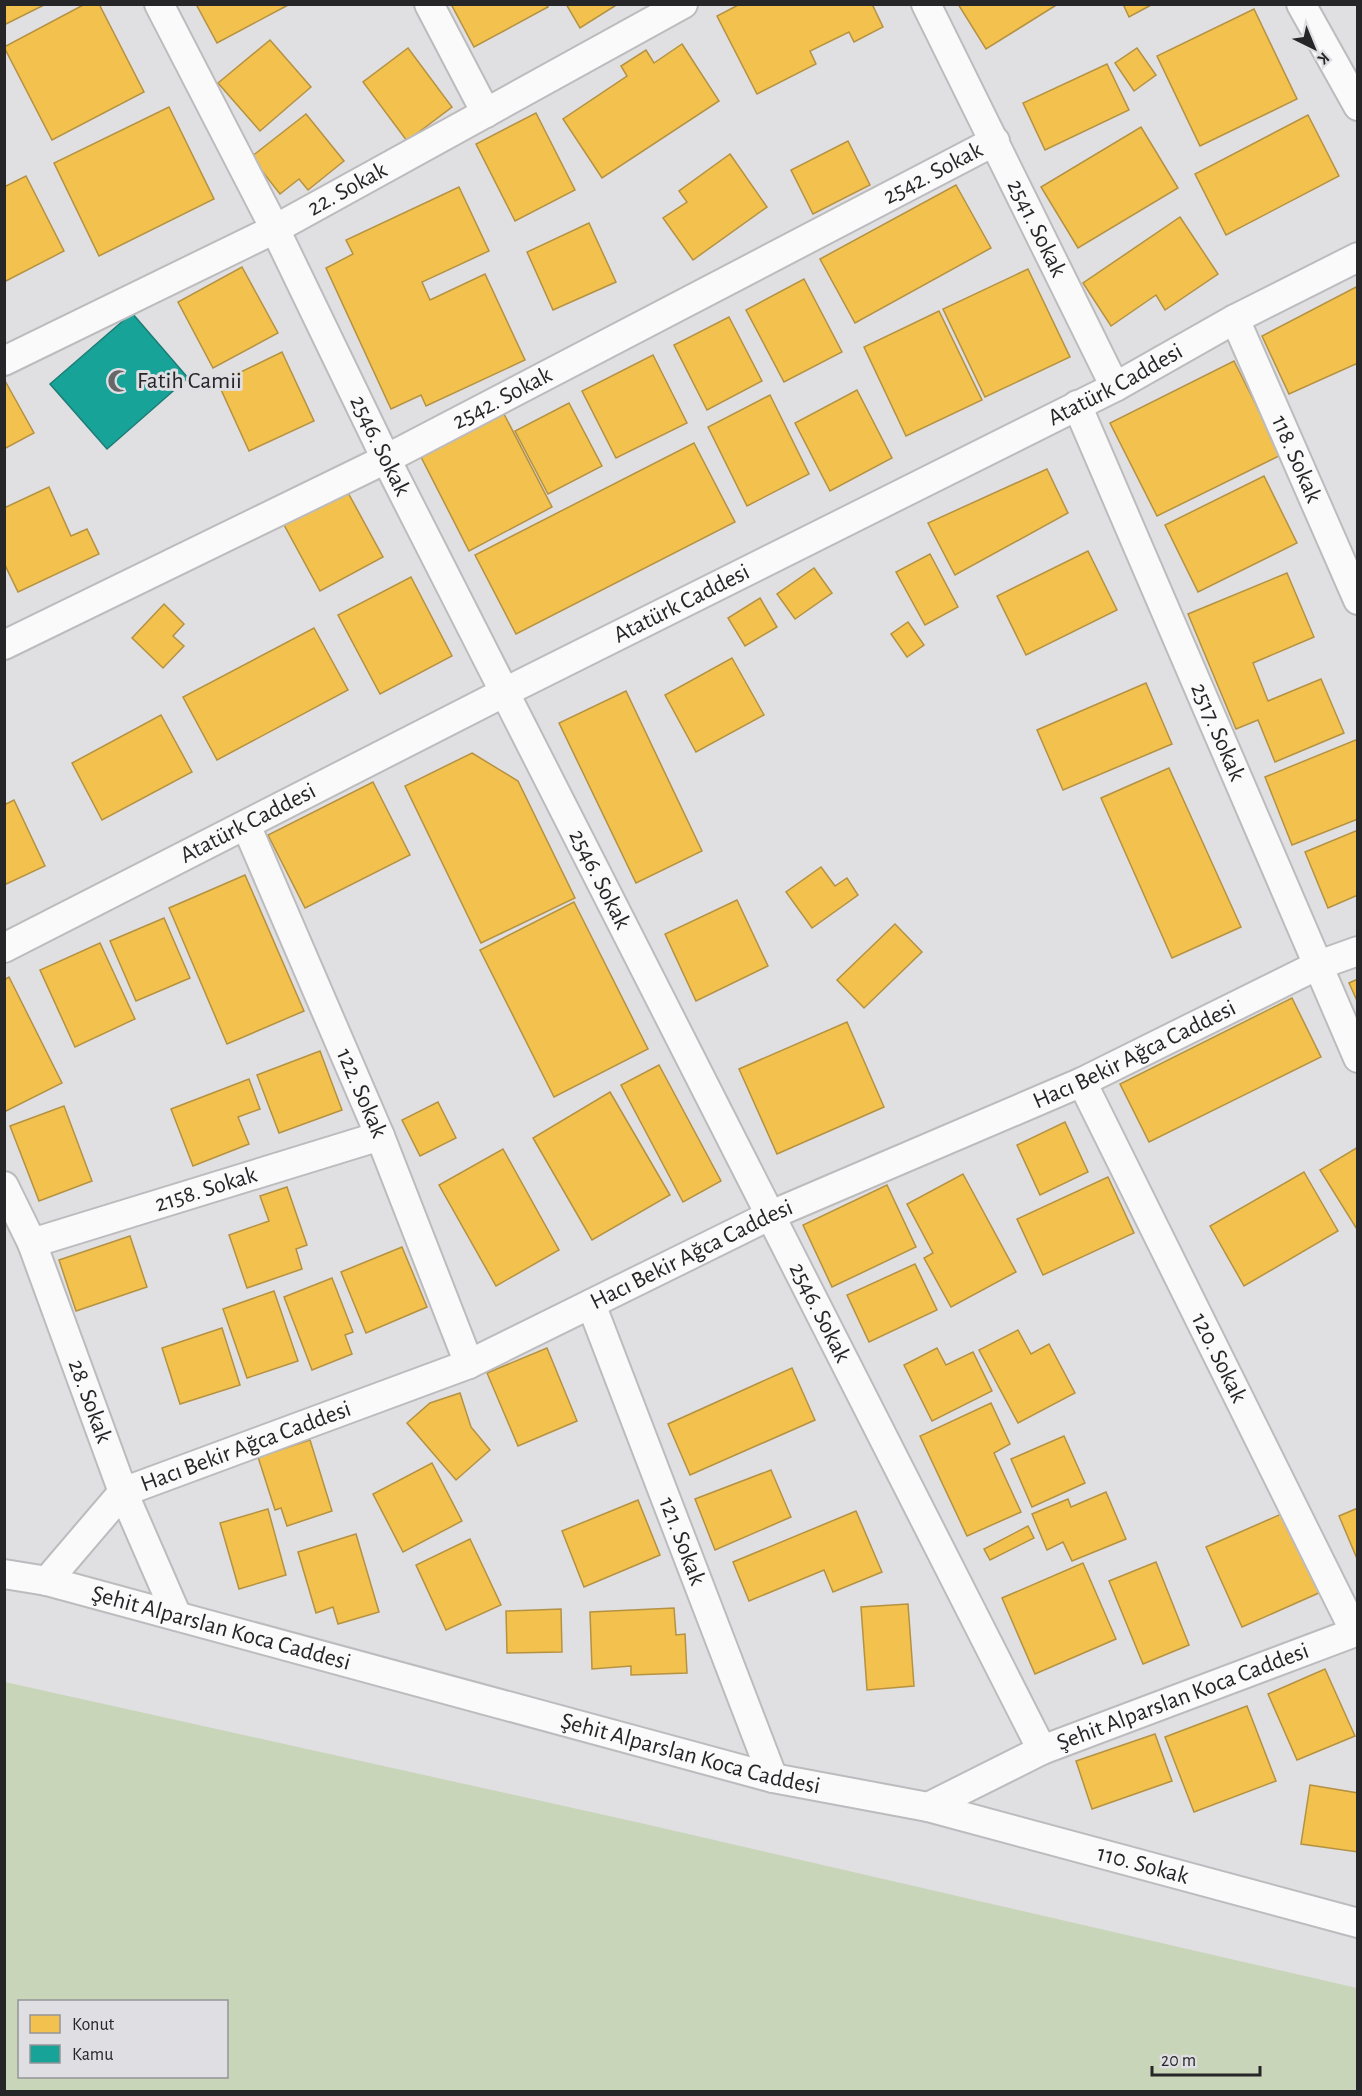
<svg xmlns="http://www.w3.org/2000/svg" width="1362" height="2096" viewBox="0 0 1362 2096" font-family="'Alegreya Sans',sans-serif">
<rect width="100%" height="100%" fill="#e0dfe2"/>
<path fill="#c9d5b9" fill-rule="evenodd" d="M5,1682L645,1824L1357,1988V2091H5ZM20,2002H226V2076H20Z"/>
<g fill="#f2c14e" stroke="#b59242" stroke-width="1.5">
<polygon points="4,4 46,4 4,25"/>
<polygon points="85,4 99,4 144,92 52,140 4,47"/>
<polygon points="196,4 290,4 217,43"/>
<polygon points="451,4 546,4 548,7 474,47"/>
<polygon points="566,4 618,4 580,28"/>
<polygon points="740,4 872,4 883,27 854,42 849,32 810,51 816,64 757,94 717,16"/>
<polygon points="958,4 1058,4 986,49"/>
<polygon points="1123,4 1153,4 1129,17"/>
<polygon points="1254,9 1297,99 1200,146 1157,56"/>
<polygon points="270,40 311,87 260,131 218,83"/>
<polygon points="682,44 719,101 602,178 563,119 627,76 621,66 646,50 654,63"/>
<polygon points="408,48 452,107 407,141 363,82"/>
<polygon points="1137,48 1156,75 1134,91 1115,63"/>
<polygon points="1107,64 1129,110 1045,150 1023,103"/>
<polygon points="169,107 214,199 99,256 54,163"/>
<polygon points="536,113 575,190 515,221 476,144"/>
<polygon points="306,114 344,161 308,190 299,179 280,194 251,157"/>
<polygon points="1308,115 1339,176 1226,235 1195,174"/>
<polygon points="1141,127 1178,188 1078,248 1041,187"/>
<polygon points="848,141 870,185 813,214 791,170"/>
<polygon points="730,154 767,207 693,260 663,218 687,202 679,191"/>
<polygon points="26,176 64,251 4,282 4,187"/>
<polygon points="956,185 991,248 855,323 820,259"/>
<polygon points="459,187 489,251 422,282 430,300 485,274 525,360 426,406 421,395 391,409 326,268 353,254 346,240"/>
<polygon points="1180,217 1218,274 1165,310 1156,295 1111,326 1083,283"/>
<polygon points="589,223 616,282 553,310 527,252"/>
<polygon points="242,267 278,333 213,368 178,302"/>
<polygon points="1028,269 1070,357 985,397 943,309"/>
<polygon points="804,279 842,352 784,382 746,310"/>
<polygon points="1358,286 1358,363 1289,394 1262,336"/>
<polygon points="939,311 982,400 906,436 864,347"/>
<polygon points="729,317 762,381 707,410 674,345"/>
<polygon points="282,352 314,421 249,451 218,383"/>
<polygon points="653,355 687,423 616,458 582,391"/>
<polygon points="1234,361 1281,455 1157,516 1110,423"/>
<polygon points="4,379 34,433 4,449"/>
<polygon points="857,390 892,458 830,491 795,423"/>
<polygon points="770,395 809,474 747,506 708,427"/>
<polygon points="569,403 602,466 548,494 515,431"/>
<polygon points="504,414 552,507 469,551 421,457"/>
<polygon points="694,443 735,522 516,634 475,555"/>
<polygon points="1047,469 1068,513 955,575 928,523"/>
<polygon points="1264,476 1297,543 1198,592 1165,525"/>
<polygon points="49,487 71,536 87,529 99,554 18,592 4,563 4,508"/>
<polygon points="346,489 383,557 320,591 283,523"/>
<polygon points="1088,551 1117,610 1026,655 997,596"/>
<polygon points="930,554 958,607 925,625 896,572"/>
<polygon points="814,568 832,593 795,619 777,594"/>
<polygon points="1287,573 1314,637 1253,663 1268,701 1321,679 1344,733 1275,762 1258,720 1236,729 1188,614"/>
<polygon points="411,577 452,656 380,694 338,615"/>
<polygon points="760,598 777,627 745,646 728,618"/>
<polygon points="164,604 184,624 173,636 184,646 163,668 132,638"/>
<polygon points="908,622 924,645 907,657 891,634"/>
<polygon points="314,628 348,690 217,760 183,697"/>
<polygon points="732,658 764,715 696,752 665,695"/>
<polygon points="1146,683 1172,744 1063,790 1037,730"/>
<polygon points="626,691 702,851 636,883 559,723"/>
<polygon points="161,715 192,772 102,820 72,763"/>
<polygon points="1358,739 1358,819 1292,845 1265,777"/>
<polygon points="472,753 518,781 575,898 481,943 405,786"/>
<polygon points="1169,768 1241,927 1172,958 1101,798"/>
<polygon points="373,782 410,855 305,908 268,835"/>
<polygon points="14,800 45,866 4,885 4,805"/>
<polygon points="1358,830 1358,895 1328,908 1305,852"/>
<polygon points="821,867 835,886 847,878 858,895 812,928 786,892"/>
<polygon points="245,875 304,1011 227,1044 169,908"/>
<polygon points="737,900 768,966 696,1001 665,934"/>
<polygon points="574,902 648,1049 554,1097 480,950"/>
<polygon points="164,918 190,978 136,1001 110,941"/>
<polygon points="895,924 922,952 864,1008 837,980"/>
<polygon points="100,943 135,1019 75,1047 40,970"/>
<polygon points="9,977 62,1083 4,1112 4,980"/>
<polygon points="1358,979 1358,1003 1349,983"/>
<polygon points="1292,998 1321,1057 1149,1142 1120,1084"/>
<polygon points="847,1022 884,1107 777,1154 739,1069"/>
<polygon points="320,1051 342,1110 279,1133 257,1075"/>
<polygon points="659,1065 721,1181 683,1202 621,1085"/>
<polygon points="249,1079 260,1109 238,1117 249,1144 193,1166 171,1109"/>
<polygon points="610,1092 670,1195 592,1240 533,1138"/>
<polygon points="438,1102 456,1138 420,1156 402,1120"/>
<polygon points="64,1106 92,1181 39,1201 10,1126"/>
<polygon points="1065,1122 1088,1172 1040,1195 1017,1145"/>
<polygon points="1358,1147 1358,1231 1320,1170"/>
<polygon points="503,1149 559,1250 496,1286 439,1185"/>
<polygon points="1304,1172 1338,1231 1244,1286 1210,1226"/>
<polygon points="963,1174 1016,1272 951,1307 924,1258 933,1253 907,1204"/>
<polygon points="1108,1177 1134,1233 1043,1275 1017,1219"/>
<polygon points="887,1185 916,1247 832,1287 803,1225"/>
<polygon points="287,1187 307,1245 296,1249 302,1269 247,1288 229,1235 269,1221 260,1196"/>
<polygon points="130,1236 147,1287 76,1311 59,1260"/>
<polygon points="402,1247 427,1307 366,1333 341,1272"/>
<polygon points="915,1264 937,1310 869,1342 847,1295"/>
<polygon points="332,1278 353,1332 345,1335 352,1354 312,1370 284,1297"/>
<polygon points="274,1291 298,1361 247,1378 223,1309"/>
<polygon points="222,1328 240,1385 180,1404 162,1348"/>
<polygon points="1018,1330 1031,1354 1049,1344 1075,1393 1018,1423 979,1350"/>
<polygon points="547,1348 577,1421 518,1446 487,1373"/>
<polygon points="937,1348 946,1365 973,1352 992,1391 932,1421 904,1365"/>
<polygon points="792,1368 815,1420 690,1475 668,1424"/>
<polygon points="460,1393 471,1427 490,1450 456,1480 407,1423 430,1403"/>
<polygon points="991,1403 1010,1444 994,1453 1021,1512 967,1536 920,1436"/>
<polygon points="1064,1436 1085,1483 1032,1507 1011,1459"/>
<polygon points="310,1440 332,1511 287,1526 281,1508 275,1510 258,1457"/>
<polygon points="432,1463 462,1521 403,1552 373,1494"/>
<polygon points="771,1470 791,1517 715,1550 695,1499"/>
<polygon points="1106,1492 1126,1539 1072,1561 1063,1542 1047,1550 1032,1514 1068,1499 1071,1507"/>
<polygon points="638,1500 660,1555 584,1587 562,1531"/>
<polygon points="1358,1508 1358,1561 1339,1516"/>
<polygon points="268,1509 286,1575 239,1589 220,1523"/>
<polygon points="856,1511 882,1572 833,1592 824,1570 749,1601 733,1562"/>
<polygon points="1286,1512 1321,1592 1242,1627 1206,1547"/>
<polygon points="1028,1526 1034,1538 990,1560 984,1549"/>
<polygon points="356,1534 379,1612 338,1624 333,1607 316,1613 298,1552"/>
<polygon points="470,1539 501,1605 446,1630 416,1565"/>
<polygon points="1156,1562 1189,1645 1143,1664 1109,1581"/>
<polygon points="1083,1563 1116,1639 1035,1674 1002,1598"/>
<polygon points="908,1604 914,1686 867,1690 861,1607"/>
<polygon points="674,1608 676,1635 685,1634 687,1673 631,1675 631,1666 592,1669 590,1612"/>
<polygon points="561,1609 562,1652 507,1653 506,1611"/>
<polygon points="1325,1669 1355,1736 1297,1760 1268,1694"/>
<polygon points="1247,1706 1276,1781 1194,1812 1165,1737"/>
<polygon points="1155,1734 1172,1781 1092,1809 1076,1761"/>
<polygon points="1310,1785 1358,1793 1358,1852 1301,1844"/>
</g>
<polygon fill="#17a398" stroke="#1c7d76" stroke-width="1.5" points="132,313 188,378 107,449 50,384"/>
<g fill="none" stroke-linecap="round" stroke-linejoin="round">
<g stroke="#bcbbbd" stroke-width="32">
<g id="minor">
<path id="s1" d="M159,4L275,229L386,459L1042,1750"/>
<polyline points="429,4 486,113"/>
<path id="s2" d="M926,4L1115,387"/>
<polyline points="1301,4 1358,106"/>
<path id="s3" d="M1235,319L1358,600"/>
<path id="s4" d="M4,361L275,229L683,4"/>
<path id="s5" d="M1077,405L1358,1058"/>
<path id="s6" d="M4,645L386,459L995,141"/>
<path id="s7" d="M246,825L380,1136L469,1364"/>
<path id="s8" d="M4,948L505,692L1115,387L1235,319L1358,257"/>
<path id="s9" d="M1082,1082L1355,1632"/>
<path id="s10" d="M4,1186L32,1243L123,1492L177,1616"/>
<path id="s11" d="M32,1243L380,1136"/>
<path id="s12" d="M591,1304L773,1778"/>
<path id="s13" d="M4,1574L47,1581L773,1778L928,1807L1358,1923"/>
<path id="s14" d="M47,1581L123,1492L469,1364L771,1215L1082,1082L1316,966L1358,951"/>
<path id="s15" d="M928,1807L1042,1750L1358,1631"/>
</g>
</g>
<use href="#minor" stroke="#fafafb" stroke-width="28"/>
</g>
<defs>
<g id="mosque-bare" transform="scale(1.8)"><path d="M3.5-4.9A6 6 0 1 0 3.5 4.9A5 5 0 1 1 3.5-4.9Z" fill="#676668" stroke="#dfdee3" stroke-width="2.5" paint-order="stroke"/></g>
</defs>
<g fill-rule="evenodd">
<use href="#mosque-bare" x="119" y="381"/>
</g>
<g text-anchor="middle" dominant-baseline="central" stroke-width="6" stroke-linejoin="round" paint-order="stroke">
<g font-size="24" fill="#262527" stroke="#dfdee3">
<text stroke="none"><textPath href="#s6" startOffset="1042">2542. Sokak</textPath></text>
<text stroke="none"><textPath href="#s4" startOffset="384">22. Sokak</textPath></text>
<text stroke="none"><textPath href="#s2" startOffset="250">2541. Sokak</textPath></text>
<text stroke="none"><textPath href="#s8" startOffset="1246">Atatürk Caddesi</textPath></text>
<text stroke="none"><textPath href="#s6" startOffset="556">2542. Sokak</textPath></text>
<text stroke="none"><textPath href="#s1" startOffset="494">2546. Sokak</textPath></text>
<text stroke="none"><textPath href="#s3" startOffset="153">118. Sokak</textPath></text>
<text stroke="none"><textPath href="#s8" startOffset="760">Atatürk Caddesi</textPath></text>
<text stroke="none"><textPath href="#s5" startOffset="356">2517. Sokak</textPath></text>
<text stroke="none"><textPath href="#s8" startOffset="274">Atatürk Caddesi</textPath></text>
<text stroke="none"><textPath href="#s1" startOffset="980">2546. Sokak</textPath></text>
<text stroke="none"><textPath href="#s14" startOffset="1220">Hacı Bekir Ağca Caddesi</textPath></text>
<text stroke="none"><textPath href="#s7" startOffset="292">122. Sokak</textPath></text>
<text stroke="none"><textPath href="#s11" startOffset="182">2158. Sokak</textPath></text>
<text stroke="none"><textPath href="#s14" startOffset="734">Hacı Bekir Ağca Caddesi</textPath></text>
<text stroke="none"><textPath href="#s1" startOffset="1466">2546. Sokak</textPath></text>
<text stroke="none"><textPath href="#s9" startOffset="308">120. Sokak</textPath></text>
<text stroke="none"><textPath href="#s10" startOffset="232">28. Sokak</textPath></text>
<text stroke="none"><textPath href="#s14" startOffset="248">Hacı Bekir Ağca Caddesi</textPath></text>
<text stroke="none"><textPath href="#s12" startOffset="254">121. Sokak</textPath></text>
<text stroke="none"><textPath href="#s13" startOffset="224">Şehit Alparslan Koca Caddesi</textPath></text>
<text stroke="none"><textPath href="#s15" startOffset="278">Şehit Alparslan Koca Caddesi</textPath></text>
<text stroke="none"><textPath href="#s13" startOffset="710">Şehit Alparslan Koca Caddesi</textPath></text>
<text stroke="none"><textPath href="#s13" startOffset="1176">110. Sokak</textPath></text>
</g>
<g font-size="24" fill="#262527" stroke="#dfdee3" text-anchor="start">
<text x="137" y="381">Fatih Camii</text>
</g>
</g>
<rect width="1362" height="2096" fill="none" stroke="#262527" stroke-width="12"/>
<rect x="18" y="2000" width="210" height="78" fill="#dfdee3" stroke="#959498" stroke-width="1.5"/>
<rect x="30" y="2015" width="30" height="18" fill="#f2c14e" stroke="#959498" stroke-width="1.5"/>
<text x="72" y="2030" font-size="18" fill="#262527">Konut</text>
<rect x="30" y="2045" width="30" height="18" fill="#17a398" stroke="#959498" stroke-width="1.5"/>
<text x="72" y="2060" font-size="18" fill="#262527">Kamu</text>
<g transform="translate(1314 48) rotate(137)" stroke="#dfdee3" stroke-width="4.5" paint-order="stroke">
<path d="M0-4.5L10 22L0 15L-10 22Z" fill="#262527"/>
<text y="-9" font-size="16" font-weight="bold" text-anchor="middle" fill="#262527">K</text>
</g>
<path d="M1152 2066v9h108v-9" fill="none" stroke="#262527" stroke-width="3"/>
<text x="1161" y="2066" font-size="18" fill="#262527" stroke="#dfdee3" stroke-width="4.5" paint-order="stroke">20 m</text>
</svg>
